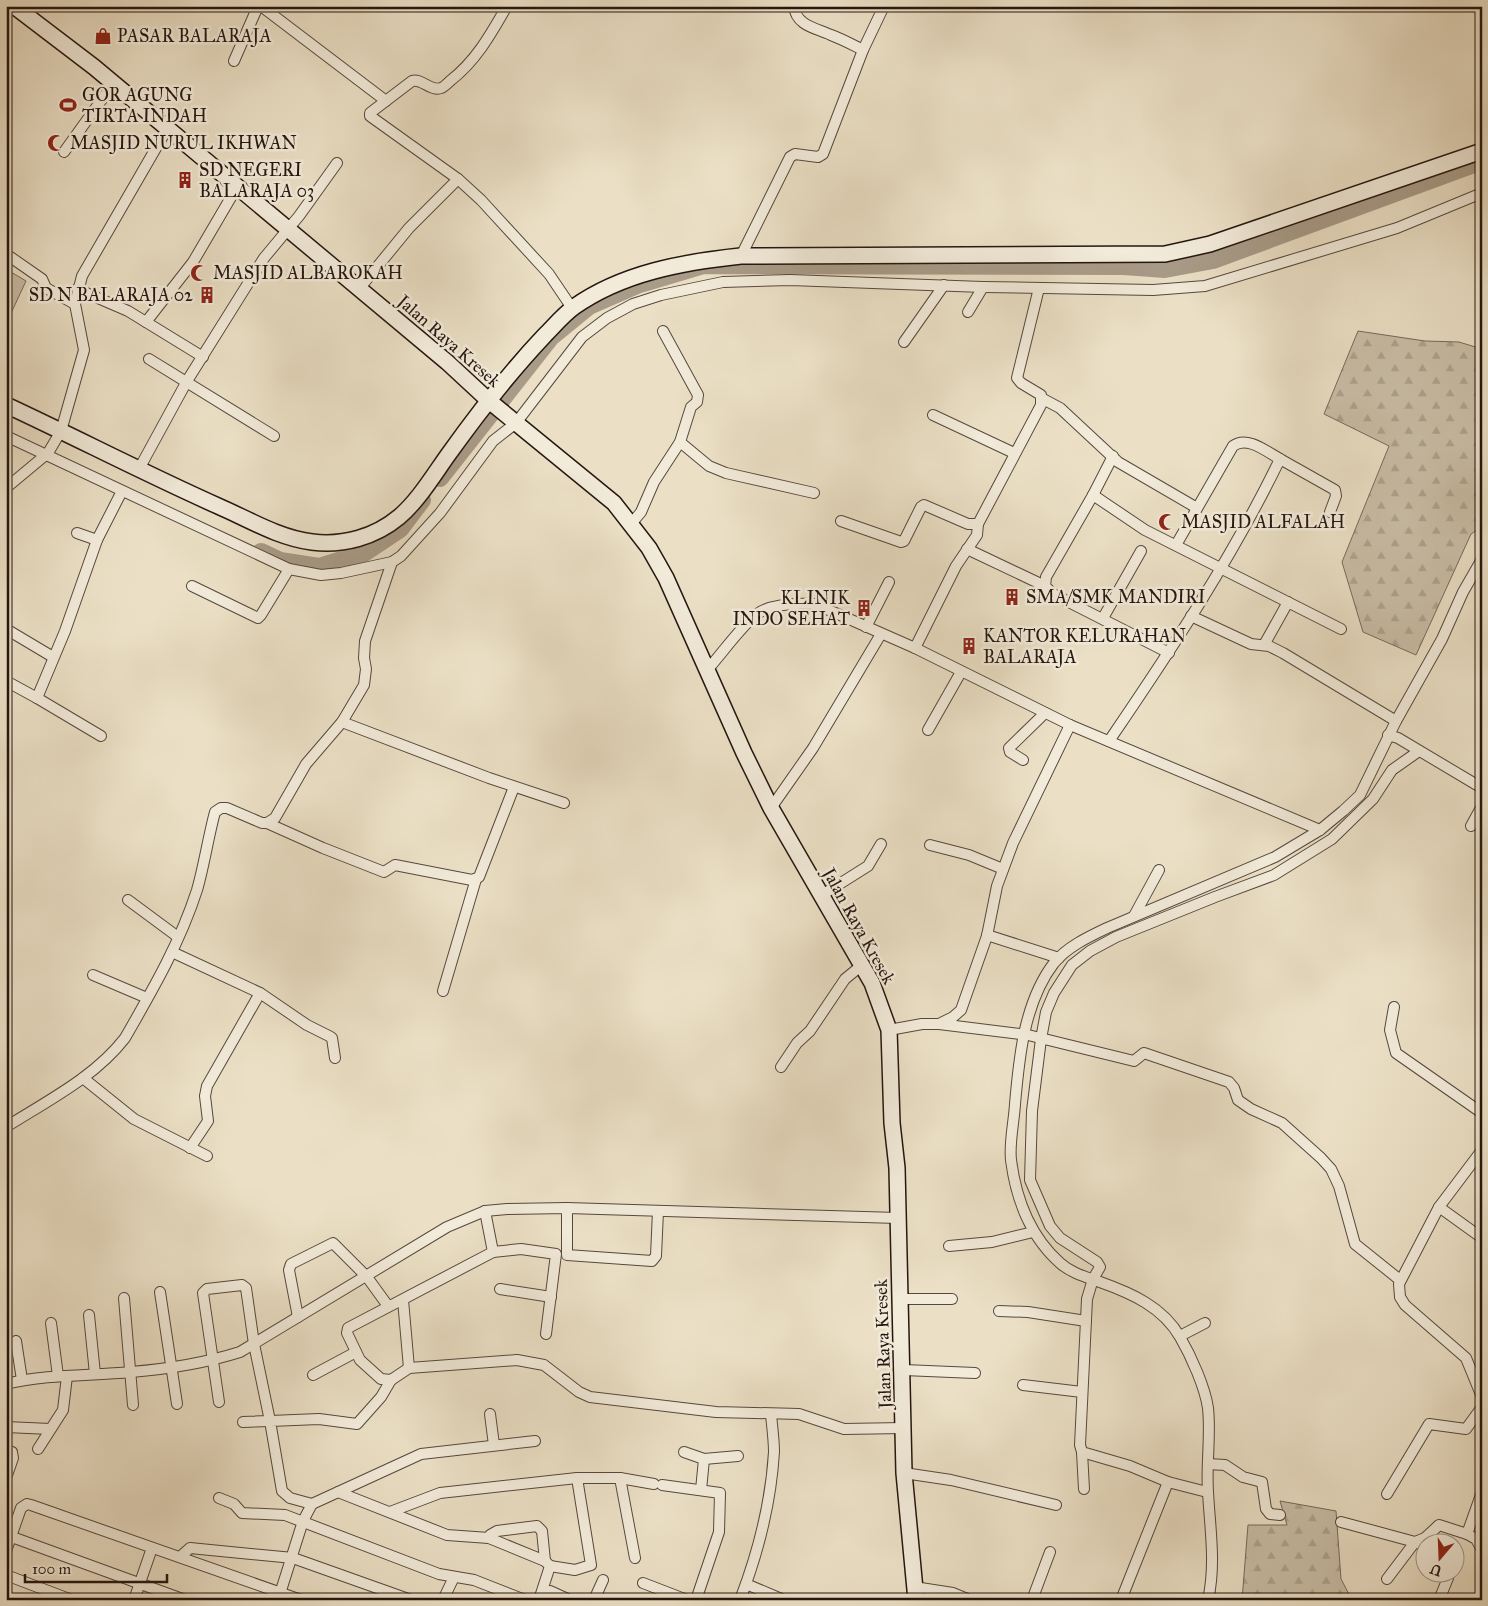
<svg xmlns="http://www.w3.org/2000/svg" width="1488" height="1606" viewBox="0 0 1488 1606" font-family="'IM FELL Great Primer',serif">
<defs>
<pattern id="forest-firs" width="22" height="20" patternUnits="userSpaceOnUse" patternTransform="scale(1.25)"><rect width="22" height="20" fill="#c9bea7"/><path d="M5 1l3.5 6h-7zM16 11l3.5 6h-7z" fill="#aca38f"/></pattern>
</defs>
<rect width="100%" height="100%" fill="#ebe0c6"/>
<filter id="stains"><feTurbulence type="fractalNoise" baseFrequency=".004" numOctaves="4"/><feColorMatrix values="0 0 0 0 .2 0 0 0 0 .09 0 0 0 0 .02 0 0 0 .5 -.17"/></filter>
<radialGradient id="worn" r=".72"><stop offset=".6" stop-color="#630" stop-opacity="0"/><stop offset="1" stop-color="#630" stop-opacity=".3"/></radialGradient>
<polygon fill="#c9bea7" stroke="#776a5c" points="6,269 26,281 6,324"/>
<g fill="url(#forest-firs)" stroke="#776a5c">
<polygon points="1358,331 1425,341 1459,342 1482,349 1482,527 1471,534 1416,655 1363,632 1342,562 1389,446 1324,414"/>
<polygon points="1280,1501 1336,1511 1341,1579 1352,1600 1242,1600 1248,1525 1287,1525"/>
</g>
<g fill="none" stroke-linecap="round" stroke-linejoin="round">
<g stroke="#a89b88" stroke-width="18">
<polyline points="440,478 551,337 589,306 637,285 704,265 1124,266 1165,269 1213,260 1482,161"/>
<polyline points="261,552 280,561 319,567 364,553 400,529 422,500"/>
</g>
<g stroke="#56483e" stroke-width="12">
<g id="street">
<polyline points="261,6 386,101"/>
<path d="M507,6C491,34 476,61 450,81C448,83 444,87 441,88C431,92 422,78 412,81L370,113V116L458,179L481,200L549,274L572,308"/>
<path d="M794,6C796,26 816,28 831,35C842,39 853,45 863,50"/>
<polyline points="234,61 258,6"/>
<polyline points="64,152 113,84"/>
<polyline points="6,254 42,279 46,288 75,304"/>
<polyline points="741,256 790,157 795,154 818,157 823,154 863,50 884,6"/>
<polyline points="77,289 128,311 203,357"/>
<polyline points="359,289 409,228 458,179"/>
<polyline points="968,312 983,287"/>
<polyline points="146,322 193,262 237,187"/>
<polyline points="904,342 944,285"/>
<polyline points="149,359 274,436"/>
<polyline points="1043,399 1060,408 1118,462 1197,508"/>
<polyline points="933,415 1014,453"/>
<polyline points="6,436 289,569 321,575 341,573 392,562 401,556 440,513 493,441 516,423 582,337 607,318 633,304 661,295 723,282 790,280 983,287 1153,290 1205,286 1397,228 1482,193"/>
<polyline points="680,442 709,466 726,473 814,493"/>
<polyline points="139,469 187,381 264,258 299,216 337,163"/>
<polyline points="6,488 48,453 61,431 84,350 75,304 82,276 167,129"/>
<polyline points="1093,495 1113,456"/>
<polyline points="841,521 901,542 904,541 921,507 924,505 968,524 978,524 1041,405 1041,395 1021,383 1017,378 1039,288"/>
<polyline points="631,524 641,512 654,482 680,442 691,407 697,402 698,395 663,331"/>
<polyline points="77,533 97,540"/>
<path d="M1176,545L1233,446C1247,435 1267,452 1280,459"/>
<polyline points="967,549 1045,586"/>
<polyline points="392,562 365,641 364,658 366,669 364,685 342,722 489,778 564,803"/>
<polyline points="192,586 258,618 261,615 289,569"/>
<polyline points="1191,616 1251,644 1269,646 1283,653 1396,721"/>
<polyline points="1103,618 1141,551"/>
<polyline points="866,627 889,582"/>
<polyline points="6,629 53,657"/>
<polyline points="1264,645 1288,602"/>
<polyline points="915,648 956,566 977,535 978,524"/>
<polyline points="1169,653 1053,594 1045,586 1046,577 1093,495 1145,530 1341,629"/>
<path d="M707,670C721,655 741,626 757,614C772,603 797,603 815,604L915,648L1070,725L1320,830"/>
<polyline points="6,681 37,698 65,631 97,540 122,491"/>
<polyline points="37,698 101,736"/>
<polyline points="928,730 961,672"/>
<polyline points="1388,735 1398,738 1482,788"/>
<path d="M1109,741C1171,650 1232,558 1280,459L1335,490L1336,496L1330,512"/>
<polyline points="1023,760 1010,752 1009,748 1045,713"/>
<polyline points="771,808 813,748 881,634"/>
<polyline points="267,823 323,848 384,872 395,865 472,880 479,877 514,787"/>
<polyline points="1471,826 1482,806"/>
<polyline points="930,845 969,855 1003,869"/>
<polyline points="822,895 868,866 881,844"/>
<polyline points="128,900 178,937"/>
<polyline points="1134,916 1159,870"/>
<polyline points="987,935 1059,958"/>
<polyline points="172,952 260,993 307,1025 329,1036 332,1038 335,1058"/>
<polyline points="93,975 147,998"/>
<polyline points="443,991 476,879"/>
<polyline points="1394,1007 1390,1030 1396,1053 1482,1113"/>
<polyline points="939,1024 953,1017 961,1010 987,936 997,886 1013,843 1070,725"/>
<polyline points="889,1030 922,1024 939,1024 1028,1035 1134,1061 1144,1053 1229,1082 1234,1088 1238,1100 1251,1109 1282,1123 1321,1158 1331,1169 1339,1186 1355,1244 1400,1280"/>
<polyline points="781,1067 797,1043 810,1031 845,979 862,965"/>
<polyline points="83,1078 134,1119 207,1156"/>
<path d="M6,1127C47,1101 95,1077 125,1038C152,991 180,943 197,890C204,866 208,838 215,812L221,808H227L262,823H267L275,818L306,764L342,722"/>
<polyline points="190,1148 208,1121 205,1096 207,1086 260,993"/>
<polyline points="1482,1150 1439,1207 1399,1284 1400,1297 1405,1305 1466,1358 1482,1397"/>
<polyline points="1439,1207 1482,1238"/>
<polyline points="567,1208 567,1255 652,1261 656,1256 658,1211"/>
<polyline points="485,1211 493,1252 348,1328 347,1333 360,1360 381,1379 391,1380 409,1368 517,1360 544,1365 579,1392 590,1397 716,1412 799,1414 844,1429 903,1428"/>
<polyline points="949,1246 992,1242 1033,1232"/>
<polyline points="493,1252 521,1249 556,1254 546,1334"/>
<polyline points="500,1289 551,1297"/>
<polyline points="160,1292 177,1404"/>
<polyline points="124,1298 133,1405"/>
<polyline points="901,1299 952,1299"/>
<polyline points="403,1300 409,1368"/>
<polyline points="999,1311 1028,1312 1086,1321"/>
<polyline points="89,1315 95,1374"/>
<polyline points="298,1317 289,1270 291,1264 333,1243 367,1277 388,1306"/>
<polyline points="51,1323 58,1376"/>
<polyline points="1180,1336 1205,1323"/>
<polyline points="16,1341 22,1380"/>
<polyline points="904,1370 975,1373"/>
<polyline points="313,1375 356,1352"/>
<path d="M6,1384C47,1374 90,1376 131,1372C168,1369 205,1363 240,1352L447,1227L485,1211L507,1209L567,1208L898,1218"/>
<polyline points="1023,1385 1082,1392"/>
<polyline points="219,1402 203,1293 207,1289 242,1285 246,1288 254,1344 270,1421 243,1422"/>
<polyline points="490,1414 494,1445"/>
<polyline points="6,1427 50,1429"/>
<polyline points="38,1449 63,1410 67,1376"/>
<polyline points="6,1450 12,1452 13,1458 6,1478"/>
<polyline points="684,1452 704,1459 738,1456"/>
<polyline points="1082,1452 1084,1489"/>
<polyline points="1208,1464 1225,1465 1243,1477 1262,1482 1266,1509 1270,1514 1280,1515"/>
<polyline points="904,1473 951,1480 1056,1505"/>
<polyline points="620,1478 635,1558"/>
<polyline points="1168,1482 1130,1466 1082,1452 1080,1445 1087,1299 1093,1279 1100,1267 1097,1262 1060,1238 1050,1226 1030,1180 1032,1111 1041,1039 1046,1012 1054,993 1072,965 1090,951 1116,937 1215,897 1274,875 1332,839 1373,799 1392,770 1419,751"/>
<polyline points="662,1485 720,1493 719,1532 696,1600"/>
<polyline points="701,1490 704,1459"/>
<polyline points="338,1492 447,1535 489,1538 545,1561 550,1566 539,1600"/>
<polyline points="1482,1492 1467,1534 1476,1539 1482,1550"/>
<polyline points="1387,1494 1429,1424 1466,1429 1482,1407"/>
<polyline points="219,1498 234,1504 242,1513 285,1515 439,1574 474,1580 525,1600"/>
<polyline points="312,1504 290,1498 282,1491 270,1421 319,1419 357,1424 381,1397 391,1380"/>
<polyline points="390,1512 440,1493 577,1478 620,1478 654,1484"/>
<polyline points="1341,1522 1415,1542 1425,1538 1439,1525 1467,1534"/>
<polyline points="12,1537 185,1600"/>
<polyline points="489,1538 490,1535 497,1531 537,1526 542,1531 545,1561"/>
<polyline points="1419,1541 1426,1553"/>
<polyline points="6,1551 21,1508 27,1504 31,1505 301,1600"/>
<polyline points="180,1557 190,1548 293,1558 411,1600"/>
<polyline points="550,1566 575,1570 591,1565 577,1478"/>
<polyline points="6,1575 72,1600"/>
<polyline points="1387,1579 1415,1542"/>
<polyline points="643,1583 687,1600"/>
<polyline points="746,1584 784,1600"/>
<polyline points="914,1587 953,1593 970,1600"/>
<polyline points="550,1591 570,1600"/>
<polyline points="134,1600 152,1548"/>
<polyline points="278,1600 303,1521 312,1504 421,1454 535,1441"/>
<polyline points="443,1600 454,1577"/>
<polyline points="594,1600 603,1580"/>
<path d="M740,1600C758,1553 771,1502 774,1452C774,1440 772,1426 771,1414"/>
<polyline points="1032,1600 1050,1552"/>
<polyline points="1121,1600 1168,1482 1207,1492"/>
<path d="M1208,1600C1216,1564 1210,1529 1208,1492C1206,1465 1211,1436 1208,1408C1205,1387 1191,1356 1180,1337C1163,1307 1131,1293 1100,1282C1086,1277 1071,1273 1060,1263C1031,1237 1016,1199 1011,1160C1009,1143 1014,1122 1015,1104C1019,1058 1024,1002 1054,963C1067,947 1088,937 1107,928L1275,857L1320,830L1343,811L1360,795L1396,721L1442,639L1463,592L1482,559"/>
<polyline points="1439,1600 1448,1578 1445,1574"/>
</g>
</g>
<g stroke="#251610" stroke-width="18">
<g id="secondary">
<polyline points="14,6 94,67 447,362 488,400 614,503 649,548 666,578 744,753 771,808 872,983 889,1030 892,1123 897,1168 904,1473 916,1600"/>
<path d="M6,405C77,438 146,474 218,506C248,519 279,538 312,542C343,546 375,537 399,517C418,501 433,476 448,455C478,413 509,373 545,335C554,326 563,315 574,307C622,273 683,262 741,256L1165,254L1210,244L1482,151"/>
</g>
</g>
<use href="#street" stroke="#f2ebda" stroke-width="10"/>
<use href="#secondary" stroke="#f2ebda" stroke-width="15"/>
</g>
<defs>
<g id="shop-bare" transform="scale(1.35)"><path d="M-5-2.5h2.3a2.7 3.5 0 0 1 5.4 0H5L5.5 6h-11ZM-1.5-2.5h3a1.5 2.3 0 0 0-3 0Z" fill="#8f2418" stroke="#f2ebda" stroke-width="2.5" paint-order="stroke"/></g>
<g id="stadium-bare" transform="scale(1.35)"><path d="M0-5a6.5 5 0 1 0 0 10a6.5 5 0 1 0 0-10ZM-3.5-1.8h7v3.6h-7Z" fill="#8f2418" stroke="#f2ebda" stroke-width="2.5" paint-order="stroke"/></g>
<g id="mosque-bare" transform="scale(1.35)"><path d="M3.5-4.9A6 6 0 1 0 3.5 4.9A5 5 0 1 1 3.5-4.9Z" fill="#8f2418" stroke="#f2ebda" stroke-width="2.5" paint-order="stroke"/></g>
<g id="building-bare" transform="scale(1.35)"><path d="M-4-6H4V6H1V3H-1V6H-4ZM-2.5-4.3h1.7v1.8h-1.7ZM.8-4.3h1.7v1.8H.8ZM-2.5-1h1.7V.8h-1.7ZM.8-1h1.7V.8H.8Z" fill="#8f2418" stroke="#f2ebda" stroke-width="2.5" paint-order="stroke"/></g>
</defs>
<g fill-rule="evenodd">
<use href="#shop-bare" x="103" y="36"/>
<use href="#stadium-bare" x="68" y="105"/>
<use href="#mosque-bare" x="56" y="143"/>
<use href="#building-bare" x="185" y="180"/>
<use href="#mosque-bare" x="199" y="273"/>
<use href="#building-bare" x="207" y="295"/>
<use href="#mosque-bare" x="1167" y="522"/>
<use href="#building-bare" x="1012" y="597"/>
<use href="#building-bare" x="864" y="608"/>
<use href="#building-bare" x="969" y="646"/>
</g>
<g text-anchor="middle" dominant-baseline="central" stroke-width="5" stroke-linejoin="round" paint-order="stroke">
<g font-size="18" fill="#251610" stroke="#f2ebda" text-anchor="start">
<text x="117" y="36">PASAR BALARAJA</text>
<text x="82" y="95">GOR AGUNG<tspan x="82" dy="21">TIRTA INDAH</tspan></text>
<text x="70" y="143">MASJID NURUL IKHWAN</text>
<text x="199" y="170">SD NEGERI<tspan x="199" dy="21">BALARAJA 03</tspan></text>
<text x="213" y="273">MASJID ALBAROKAH</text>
<text x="193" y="295" text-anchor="end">SD N BALARAJA 02</text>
<text x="1181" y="522">MASJID ALFALAH</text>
<text x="1026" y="597">SMA/SMK MANDIRI</text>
<text x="850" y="598" text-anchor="end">KLINIK<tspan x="850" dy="21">INDO SEHAT</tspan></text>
<text x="983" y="636">KANTOR KELURAHAN<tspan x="983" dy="21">BALARAJA</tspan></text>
</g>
<g font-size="18" fill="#251610" stroke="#f2ebda">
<text transform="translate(449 341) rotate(41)">Jalan Raya Kresek</text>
<text transform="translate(859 926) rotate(61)">Jalan Raya Kresek</text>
<text transform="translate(883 1344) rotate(-92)">Jalan Raya Kresek</text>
</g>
</g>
<rect width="1488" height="1606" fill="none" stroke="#ebe0c6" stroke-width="25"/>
<rect x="8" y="8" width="1473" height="1591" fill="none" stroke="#251610" stroke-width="2.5"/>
<rect x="12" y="12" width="1463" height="1581" fill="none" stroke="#251610"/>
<g transform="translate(1440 1558) rotate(199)"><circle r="24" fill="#f2ebda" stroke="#a09689"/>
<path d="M0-4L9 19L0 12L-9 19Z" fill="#8f2418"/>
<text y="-8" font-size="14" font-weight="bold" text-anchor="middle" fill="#251610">U</text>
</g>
<path d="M25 1574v8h142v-8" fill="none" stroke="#251610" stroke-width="2.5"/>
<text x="32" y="1574" font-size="15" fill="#251610" stroke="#f2ebda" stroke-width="4" paint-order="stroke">100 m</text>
<rect width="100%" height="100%" filter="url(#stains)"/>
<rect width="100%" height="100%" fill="url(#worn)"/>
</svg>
